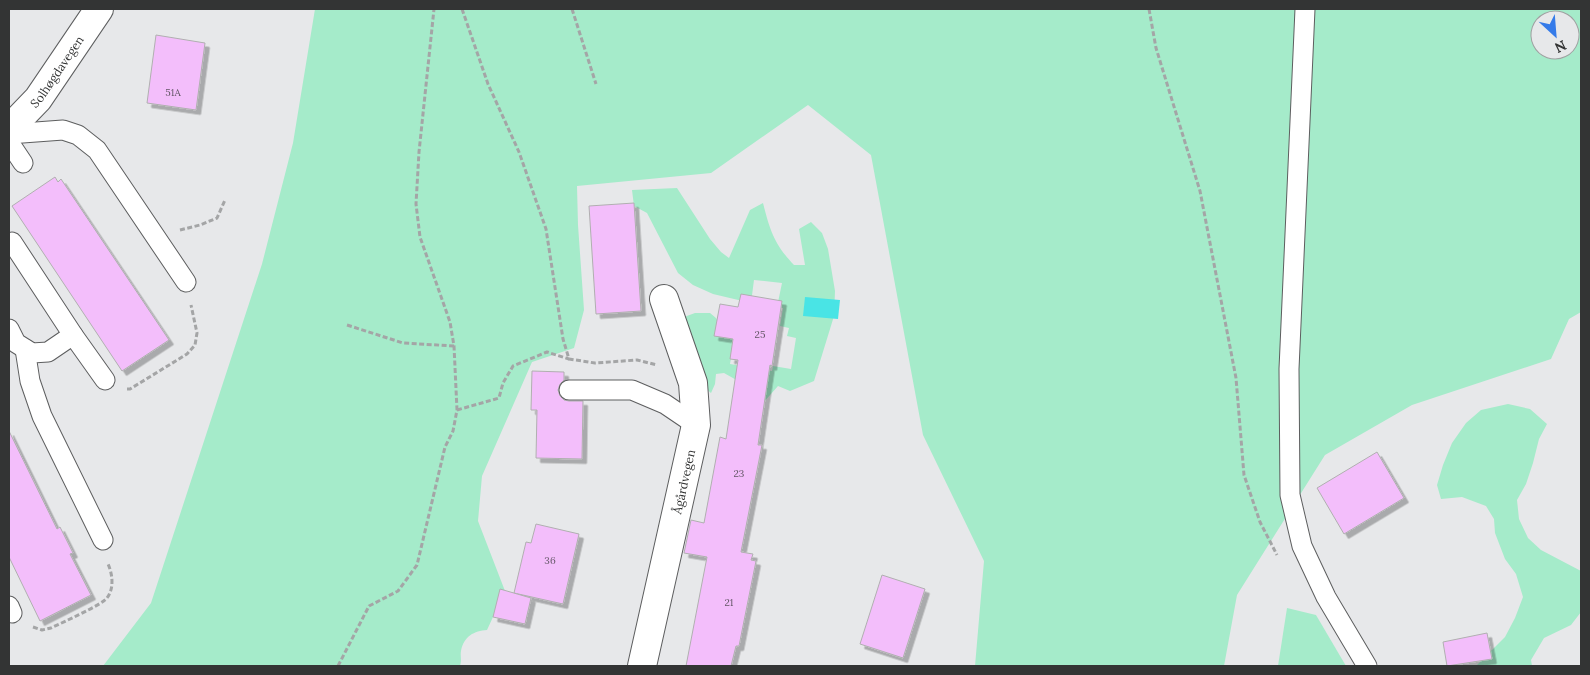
<svg xmlns="http://www.w3.org/2000/svg" width="1590" height="675" viewBox="0 0 1590 675" font-family="Lora,serif">
<defs>
<filter id="shadow"><feDropShadow dx="4.5" dy="4.5" stdDeviation="0" flood-color="#0004"/></filter>
</defs>
<rect width="100%" height="100%" fill="#e7e8ea"/>
<g fill="#a5ebca" fill-rule="evenodd">
<path d="M315,9H1581V312L1569,319L1551,359L1412,405L1325,455L1237,595L1224,666H975L984,561L923,435L871,155L808,105L711,173L577,186L578,225L584,310L574,348L532,362L482,476L478,521L505,591L500,590L493,617L487,630C474,631 464,636 461,651C460,656 462,660 460,666H103L151,603L262,264L293,143ZM1540,20H1570V50H1540Z"/>
<path d="M677,188L710,239L721,252L729,258L750,210L763,203C770,230 774,244 794,265H805L799,229L811,222L822,233L828,249L835,291L834,316L814,381L790,391L778,386L763,403L740,382L724,373L716,374L715,384L711,393L704,387L684,317L695,313H710L716,318L723,331L735,334L730,364L772,371L773,366L791,369L796,338L787,336L789,328L780,326L783,308L777,307L782,283L754,280L751,303L713,294L693,285L678,273L647,213L634,206L632,190Z"/>
<polygon points="1508,404 1530,409 1547,424 1539,439 1533,463 1526,484 1517,500 1519,519 1528,538 1541,550 1581,571 1581,612 1571,625 1544,638 1531,660 1532,666 1476,666 1505,637 1515,618 1523,597 1516,574 1505,559 1495,533 1494,519 1486,506 1462,497 1441,499 1437,485 1443,465 1452,443 1466,423 1481,410"/>
<polygon points="1287,608 1316,615 1346,666 1278,666"/>
</g>
<polygon fill="#49e4e5" points="805,297 840,300 838,319 803,316"/>
<g fill="#f3befb" stroke="#b0afb0" filter="url(#shadow)">
<polygon points="156,35 205,43 196,110 147,103"/>
<polygon points="55,177 58,182 61,179 169,340 122,371 12,206"/>
<polygon points="634,203 641,311 596,314 589,206"/>
<polygon points="741,294 782,301 772,366 770,365 758,445 762,445 741,552 753,554 751,560 756,561 739,646 736,646 731,666 686,666 707,557 684,553 691,520 704,523 720,437 726,439 738,360 730,359 733,339 714,336 720,304 738,307"/>
<polygon points="532,371 564,372 564,380 560,384 558,390 560,396 564,400 569,401 583,401 582,459 536,458 537,410 531,410"/>
<polygon points="9,431 57,529 60,527 73,553 70,554 91,595 40,621 9,557"/>
<polygon points="1377,452 1404,498 1344,534 1317,488"/>
<polygon points="536,524 579,534 563,604 514,593 526,542 531,543"/>
<polygon points="882,575 925,589 903,658 860,644"/>
<polygon points="500,589 531,598 525,624 493,617"/>
<polygon points="1487,633 1492,659 1447,666 1443,642"/>
</g>
<g fill="none" stroke-linecap="round" stroke-linejoin="round">
<g stroke="#5d5e5f" stroke-width="21">
<g id="lane">
<polyline points="1305,9 1289,369 1290,495 1302,546 1326,597 1367,666"/>
<polyline points="9,134 63,130 78,135 97,150 186,282"/>
<polyline points="9,142 23,163"/>
<polyline points="12,242 73,335 105,380"/>
<polyline points="9,329 16,343 32,353 48,352 73,335"/>
<polyline points="25,349 30,381 42,416 103,540"/>
<polyline points="569,390 632,390 665,404 696,425"/>
<polyline points="9,606 12,613"/>
</g>
</g>
<g stroke="#5d5e5f" stroke-width="30">
<g id="street">
<path id="s1" d="M9,129L38,99L99,9"/>
<path id="s2" d="M642,666L696,425L693,383L664,299"/>
</g>
</g>
<g stroke="#a4a5a6" stroke-width="3" stroke-dasharray="5 2.5" stroke-linecap="butt">
<polyline points="462,9 488,84 519,152 546,229 563,339 569,359 595,363 637,360 657,365"/>
<polyline points="572,9 596,84"/>
<polyline points="1149,9 1156,48 1200,191 1236,378 1244,475 1260,522 1277,555"/>
<polyline points="180,230 200,225 217,218 225,200"/>
<polyline points="347,325 403,343 454,346"/>
<polyline points="127,389 130,389 187,354 195,345 197,333 191,305"/>
<polyline points="457,410 499,398 503,383 513,366 547,352 569,359"/>
<path d="M33,627L42,630L51,628C61,623 102,605 107,598C114,589 113,575 108,564"/>
<polyline points="338,666 369,606 398,591 417,565 445,447 453,431 457,410 454,346 450,322 420,237 416,204 419,152 434,9"/>
</g>
<use href="#lane" stroke="#fff" stroke-width="19"/>
<use href="#street" stroke="#fff" stroke-width="28"/>
</g>
<g text-anchor="middle" dominant-baseline="central" stroke-width="4.5" stroke-linejoin="round" paint-order="stroke">
<g font-size="10" fill="#635666">
<text x="173" y="92">51A</text>
<text x="760" y="334">25</text>
<text x="739" y="473">23</text>
<text x="550" y="560">36</text>
<text x="729" y="602">21</text>
</g>
<g font-size="12" fill="#333434" stroke="#e7e8ea">
<text stroke="none"><textPath href="#s1" startOffset="75">Solhøgdavegen</textPath></text>
<text stroke="none"><textPath href="#s2" startOffset="189">Ågårdvegen</textPath></text>
</g>
</g>
<rect width="1590" height="675" fill="none" stroke="#333434" stroke-width="20"/>
<g transform="translate(1555 35) rotate(154)"><circle r="24" fill="#e7e8ea" stroke="#9fa0a1"/>
<path d="M0-4L9 19L0 12L-9 19Z" fill="#357be9"/>
<text y="-8" font-size="14" font-weight="bold" text-anchor="middle" fill="#333434">N</text>
</g>
</svg>
